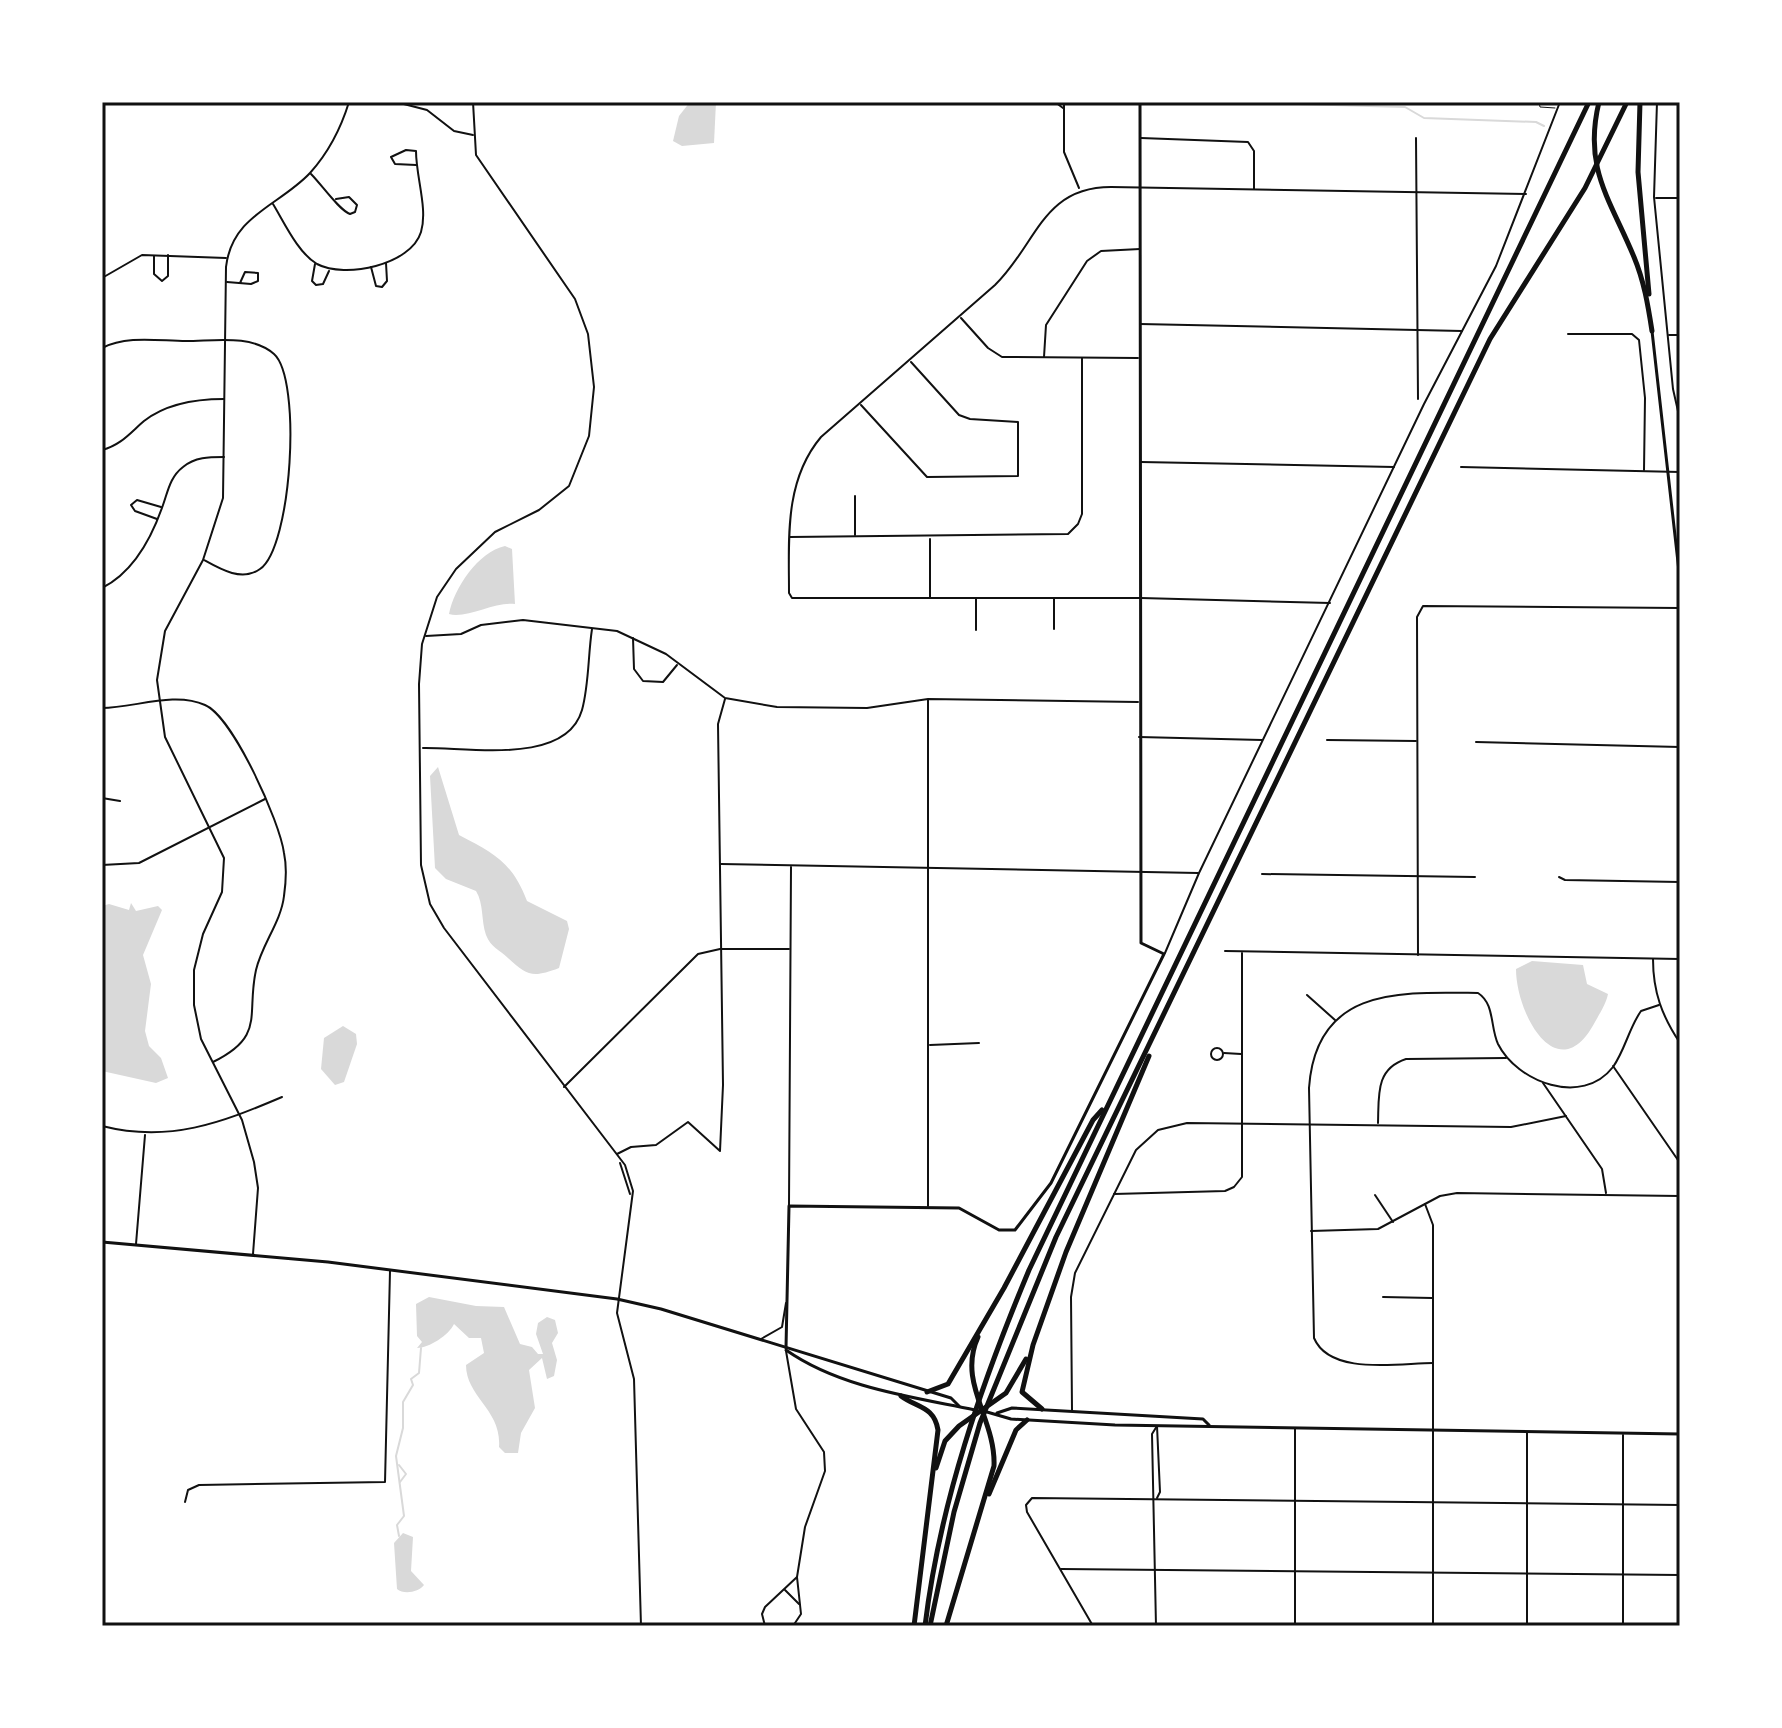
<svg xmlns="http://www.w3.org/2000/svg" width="1782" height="1728" viewBox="0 0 1782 1728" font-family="'Playfair Display',serif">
<rect width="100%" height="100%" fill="#fff"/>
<g fill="#d9d9d9">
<polygon points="690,102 716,102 714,143 682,146 673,141 679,116"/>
<path d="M505,546L512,549L515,604C495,601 467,619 449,614C454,588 478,552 505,546Z"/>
<path d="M438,767L459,835C495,854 512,862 527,901L567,921L569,929L559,968C533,978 527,976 508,958C499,949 491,948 486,935C481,921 484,904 476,891L446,879L435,868L430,776Z"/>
<polygon points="131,903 136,911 158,906 162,910 143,955 151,984 145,1031 149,1046 161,1058 168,1078 156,1083 102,1071 102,906 109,904 129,910"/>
<path d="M1532,961L1583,965L1587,984L1608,994C1606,1004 1600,1013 1595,1022C1558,1091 1516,1014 1516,969Z"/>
<polygon points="343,1026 356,1034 357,1044 344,1082 335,1085 321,1069 324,1038"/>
<path d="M429,1297L476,1306L504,1307L520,1344L532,1347L538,1354H543L536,1334L538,1323L547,1317L555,1320L558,1333L552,1343L557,1360L554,1376L547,1379L542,1358L529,1370L535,1408L521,1433L518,1453H505L499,1447C502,1410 466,1397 466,1365L484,1353L481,1338H469L454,1324C449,1335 429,1348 417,1348L422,1342L417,1336L416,1304Z"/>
<path d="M403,1533L413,1537L411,1571L424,1585C419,1592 404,1595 397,1589L394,1543Z"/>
</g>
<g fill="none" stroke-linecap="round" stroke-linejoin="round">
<g stroke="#d9d9d9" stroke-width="2">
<polyline points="1225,102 1405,107 1424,118 1536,122 1544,126"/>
<polyline points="399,1465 406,1474 400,1482"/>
<polyline points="399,1536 397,1525 404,1516 396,1456 403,1428 403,1402 413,1385 411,1379 419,1373 421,1348"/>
</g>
<polyline stroke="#111" stroke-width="1" points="1539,102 1540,107 1555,108"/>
<g stroke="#111" stroke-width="2">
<polyline points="396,102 427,110 454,131 473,135"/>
<polyline points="473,102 476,155 575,299 588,334 594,387 589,436 569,486 539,510 495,532 456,569 437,597 422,644 419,684 421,865 430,904 444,928 625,1165 633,1191 617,1313 634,1379 641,1626"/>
<polyline points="1055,102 1063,108"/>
<polyline points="1064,102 1064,152 1079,188"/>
<polyline points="1657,102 1654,197 1673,389 1680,420"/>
<polyline points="1141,138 1248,142 1254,151 1254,189"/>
<polyline points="1416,138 1418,399"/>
<path d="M311,174C322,185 339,210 350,214L355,212L357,205L349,197L336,199"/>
<polyline points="1656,198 1680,198"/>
<path d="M273,204C284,222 298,253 317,264C345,279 411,265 421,232C428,209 416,177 416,151L406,150L391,157L395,164L416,165"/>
<polyline points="154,256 154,274 162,281 168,276 168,255"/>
<polyline points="315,264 312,281 316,285 323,284 329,271"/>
<polyline points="371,267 376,286 382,287 387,281 386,263"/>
<polyline points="102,278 142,255 226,258"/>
<polyline points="227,282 251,284 258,281 258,273 245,272 240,283"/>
<polyline points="961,318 988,348 1002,357 1138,358"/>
<polyline points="1140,324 1462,331"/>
<polyline points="1568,334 1632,334 1639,340 1645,398 1644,470"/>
<polyline points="1669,335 1680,335"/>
<path d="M102,348C127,335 159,341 186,341C214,341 251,334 274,354C302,379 292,547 260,569C242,582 220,569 204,560"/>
<polyline points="1044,357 1046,325 1087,261 1101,251 1140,249"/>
<polyline points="861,405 927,477 1018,476 1018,422 970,419 959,415 911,362"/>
<path d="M102,450C121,445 130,433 144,421C167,403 196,399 224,399"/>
<polyline points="1141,462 1394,467"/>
<polyline points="1461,467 1680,472"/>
<polyline points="157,519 135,511 131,505 137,500 161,507"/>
<polyline points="855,535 855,496"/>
<polyline points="790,537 1068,534 1078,524 1082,514 1082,358"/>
<polyline points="930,539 930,597"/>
<path d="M102,588C134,572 152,537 163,505C168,491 170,477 183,467C195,457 209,457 224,457"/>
<path d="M1330,603L1141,598H792L789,593C789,539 784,481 821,437L995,285C1037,244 1042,187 1111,187L1526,194"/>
<polyline points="1054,629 1054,599"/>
<polyline points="976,630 976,599"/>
<polyline points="426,636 461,634 481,625 523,620 617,631 666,654 725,698 777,707 867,708 928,699 1138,702"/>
<polyline points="633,638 634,669 643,681 663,682 677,665"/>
<path d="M102,708C134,708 174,691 205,705C233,717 280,822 284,853C287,867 286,882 284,896C281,922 262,944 256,970C246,1015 266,1036 213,1062"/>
<polyline points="1139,737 1262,740"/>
<polyline points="1327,740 1416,741"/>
<polyline points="1476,742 1680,747"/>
<path d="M423,748C467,747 566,766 582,710C589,685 588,655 592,629"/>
<polyline points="102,798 120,801"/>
<polyline points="721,864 1198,873"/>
<polyline points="102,865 139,863 265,799"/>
<polyline points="1262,874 1475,877"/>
<polyline points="1559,877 1565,880 1680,882"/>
<polyline points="1225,951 1680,959"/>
<polyline points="1165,953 1199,873 1424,404 1496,266 1560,102"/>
<polyline points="1418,955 1417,617 1423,606 1680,608"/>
<path d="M1653,959C1653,992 1662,1016 1680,1043"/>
<polyline points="1307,995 1335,1020"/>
<polyline points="930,1045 979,1043"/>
<circle cx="1217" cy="1054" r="6"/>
<polyline points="1224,1053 1241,1054"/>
<polyline points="1613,1066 1680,1163"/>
<polyline points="1543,1083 1602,1169 1606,1193"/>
<polyline points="564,1087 698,954 720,949 789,949"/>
<path d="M1378,1123C1379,1096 1375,1069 1406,1059L1506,1058"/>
<path d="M102,1126C169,1143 221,1123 282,1097"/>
<polyline points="617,1154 631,1147 656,1145 688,1122 720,1151 723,1085 718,724 725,699"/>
<polyline points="620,1163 630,1194"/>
<polyline points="1114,1194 1225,1191 1234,1187 1242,1177 1242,953"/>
<polyline points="1375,1195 1393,1222"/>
<polyline points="1425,1204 1433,1225 1433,1626"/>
<polyline points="789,1205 791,867"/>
<polyline points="928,1206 928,700"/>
<polyline points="1311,1231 1378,1229 1440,1196 1457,1193 1680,1196"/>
<polyline points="136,1244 145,1135"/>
<path d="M253,1254L258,1188L254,1162L242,1120L201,1039L194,1005V970L203,934L222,892L224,858L165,737L157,680L165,631L203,560L223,498L226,267C232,215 279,206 310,173C329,152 341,128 349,102"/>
<polyline points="1383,1297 1432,1298"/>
<polyline points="761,1339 782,1327 786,1303"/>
<polyline points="786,1351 796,1409 824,1452 825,1471 805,1527 797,1577"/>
<path d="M1433,1363C1399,1363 1330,1376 1314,1338L1309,1088C1316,986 1401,992 1478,993C1495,1004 1490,1027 1498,1044C1517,1082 1582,1107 1613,1067C1625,1050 1629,1028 1641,1011L1659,1005"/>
<polyline points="1072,1410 1071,1297 1075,1273 1136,1150 1158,1130 1187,1123 1511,1127 1566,1116"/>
<polyline points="1295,1429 1295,1626"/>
<polyline points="1527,1433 1527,1626"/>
<polyline points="1157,1498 1160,1492 1157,1426"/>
<polyline points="185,1502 188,1490 199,1485 385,1482 390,1271"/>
<polyline points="1061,1569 1680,1575"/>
<polyline points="785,1590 799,1604"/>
<polyline points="765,1626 762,1614 765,1607 797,1577 801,1614 793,1626"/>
<polyline points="1093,1626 1027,1512 1026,1505 1032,1498 1680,1505"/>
<polyline points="1156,1626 1152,1434 1157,1426"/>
<polyline points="1623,1626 1623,1435"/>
</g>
<polyline stroke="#111" stroke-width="3" points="786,1348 789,1206 959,1208 999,1230 1015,1230 1051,1183 1164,954 1141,943 1140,102"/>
<g stroke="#111" stroke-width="3">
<polyline points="1652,331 1680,580"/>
<polyline points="102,1242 328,1262 617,1299 661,1309 951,1398 959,1406"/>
<path d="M786,1350C840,1388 913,1397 975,1410"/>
<polyline points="987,1412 1011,1419 1115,1425 1680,1434"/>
<polyline points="997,1413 1012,1408 1203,1419 1209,1425"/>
</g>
<g stroke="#111" stroke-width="5">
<path d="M1599,102C1583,168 1610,199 1634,257C1644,281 1648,305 1652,331"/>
<polyline points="1640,102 1638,172 1649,294"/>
<polyline points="927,1392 948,1384 1004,1288 1093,1120 1102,1110"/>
<path d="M901,1396C917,1408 934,1406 938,1430L914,1626"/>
<polyline points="1042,1409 1022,1392 1033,1345 1066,1252 1149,1056"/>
<polyline points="936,1468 945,1441 959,1426 1006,1393 1026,1359"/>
<polyline points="989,1494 1016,1430 1027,1420"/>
<path d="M925,1626C940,1502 981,1385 1029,1270L1589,102"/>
<polyline points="930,1626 954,1512 980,1423 1056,1237 1490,339 1585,188 1627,102"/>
<path d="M946,1626L994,1466C996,1419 957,1383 978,1337"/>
</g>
</g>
<rect width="1782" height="1728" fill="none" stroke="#ffffff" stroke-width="208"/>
<rect x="104" y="104" width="1574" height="1520" fill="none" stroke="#111" stroke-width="3"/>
</svg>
